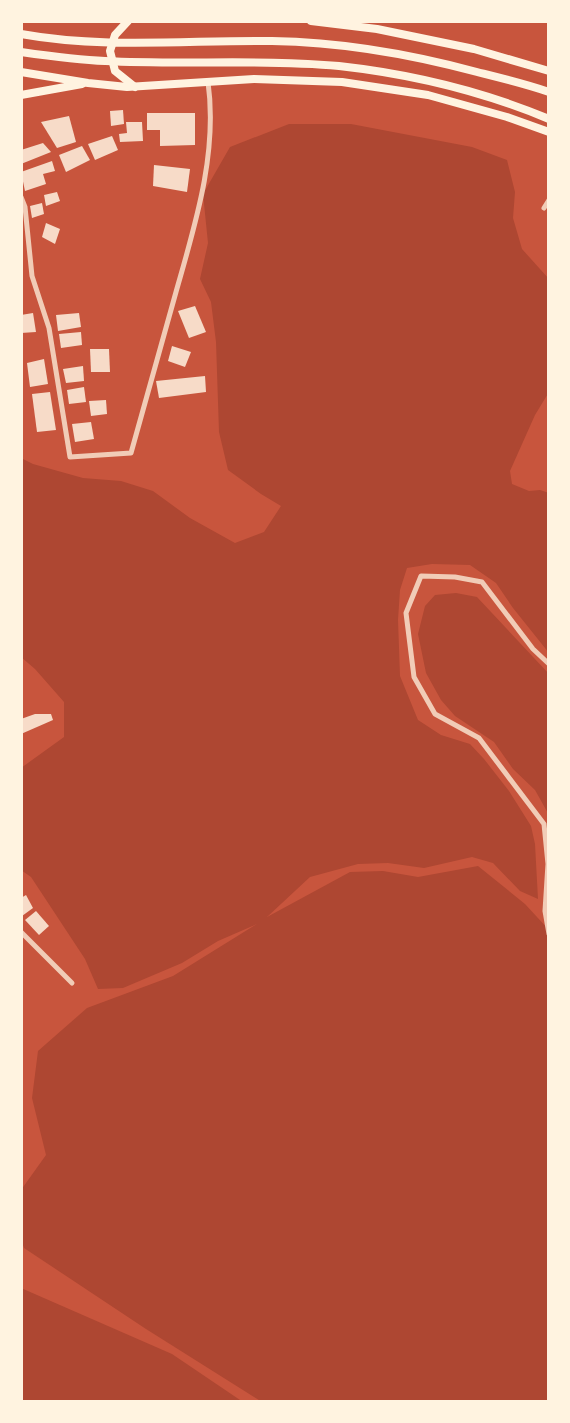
<svg xmlns="http://www.w3.org/2000/svg" width="570" height="1423" viewBox="0 0 570 1423" font-family="Commissioner,sans-serif">
<rect width="100%" height="100%" fill="#c8553d"/>
<g fill="#ae4732">
<polygon points="289,124 351,124 472,147 507,160 515,192 513,218 522,249 549,279 549,392 535,415 510,471 512,484 529,491 540,490 549,493 549,653 513,608 496,583 470,565 432,564 407,568 400,590 398,620 400,676 418,720 441,735 470,744 484,759 509,791 531,826 535,844 538,899 520,891 493,863 472,857 424,868 388,863 358,864 310,877 267,917 350,872 383,871 418,877 478,866 525,904 549,930 549,1402 262,1402 146,1329 24,1248 21,1239 21,1190 46,1155 32,1098 38,1051 87,1008 173,976 257,924 218,941 182,963 123,988 98,989 85,959 31,877 21,870 21,768 64,737 64,702 35,669 21,657 21,458 33,464 83,478 121,481 153,491 190,518 235,543 264,532 281,506 261,494 228,470 219,432 216,342 211,302 200,279 208,243 203,194 230,147"/>
<polygon points="456,593 477,597 549,674 549,815 535,790 513,769 494,742 455,716 441,700 426,673 418,634 425,606 435,595"/>
<polygon points="21,1288 172,1354 243,1402 21,1402"/>
</g>
<g fill="#f7dbc8">
<polygon points="123,110 124,124 111,126 110,111"/>
<polygon points="147,113 195,113 195,145 160,146 160,130 147,130"/>
<polygon points="69,116 76,142 57,148 41,122"/>
<polygon points="126,122 142,122 143,141 120,142 119,134 127,133"/>
<polygon points="112,136 118,150 95,160 88,144"/>
<polygon points="43,143 51,152 21,164 21,150"/>
<polygon points="82,146 90,160 66,172 59,155"/>
<polygon points="52,161 55,171 43,174 46,184 25,191 21,172"/>
<polygon points="154,165 190,169 187,192 153,186"/>
<polygon points="57,192 60,201 46,206 44,195"/>
<polygon points="42,203 44,214 32,218 30,206"/>
<polygon points="46,223 60,229 55,244 42,237"/>
<polygon points="195,306 206,332 189,338 178,311"/>
<polygon points="33,313 36,332 21,333 21,315"/>
<polygon points="79,313 81,327 58,331 56,315"/>
<polygon points="81,332 82,345 61,348 59,334"/>
<polygon points="172,346 191,352 185,367 168,361"/>
<polygon points="90,349 109,349 110,372 91,372"/>
<polygon points="44,359 48,384 30,387 27,363"/>
<polygon points="83,366 84,381 66,383 63,369"/>
<polygon points="205,376 206,392 159,398 156,381"/>
<polygon points="84,387 86,402 69,404 67,390"/>
<polygon points="50,392 56,430 37,432 32,394"/>
<polygon points="106,400 107,414 91,416 89,401"/>
<polygon points="91,422 94,439 75,442 72,424"/>
<polygon points="35,714 51,714 53,720 21,734 21,719"/>
<polygon points="26,895 33,908 22,916 21,898"/>
<polygon points="36,911 49,926 39,935 25,920"/>
</g>
<g fill="none" stroke-linecap="round" stroke-linejoin="round">
<g stroke="#f1ccb7" stroke-width="5">
<path d="M21,197L25,207L32,276L49,328L70,457L131,453C146,399 161,346 176,292C195,225 218,153 208,82"/>
<polyline points="544,208 549,200"/>
<polyline points="549,664 533,649 482,582 455,577 421,576 406,613 414,677 435,714 479,738 544,824 548,864 545,911 549,934"/>
<polyline points="21,932 72,983"/>
</g>
<g stroke="#fff3e0" stroke-width="8">
<polyline points="128,21 115,35 110,51 115,71 135,87"/>
<polyline points="311,21 377,29 474,49 549,71"/>
<path d="M21,34C103,49 189,40 272,41C341,42 410,54 477,72C501,78 526,84 549,92"/>
<path d="M21,52C49,56 77,60 105,61C183,65 261,59 339,66C411,74 482,91 549,119"/>
<polyline points="21,72 88,83 127,87 254,79 342,82 428,95 507,117 549,132"/>
<polyline points="21,95 82,84"/>
</g>
</g>
<rect width="570" height="1423" fill="none" stroke="#fff3e0" stroke-width="46"/>
</svg>
